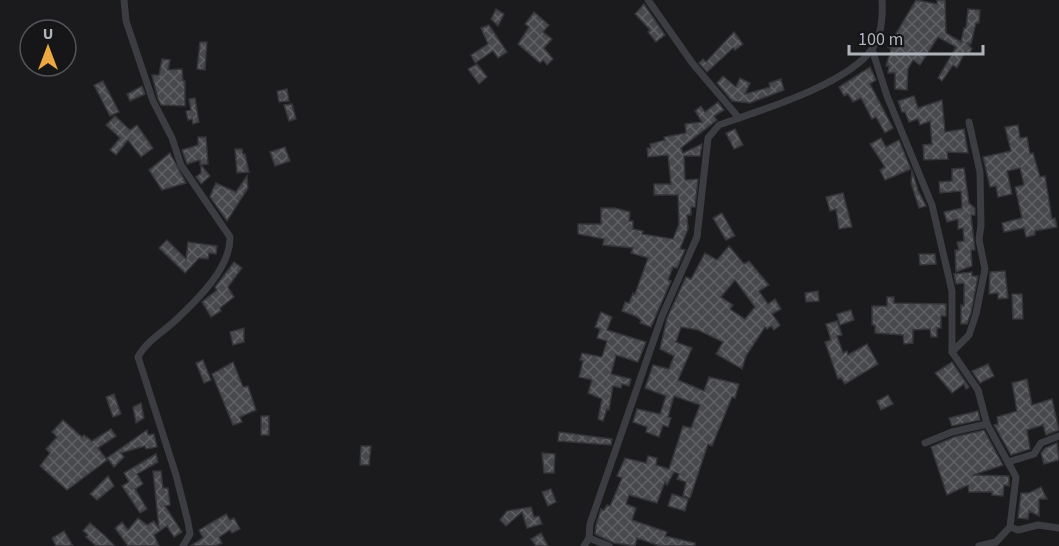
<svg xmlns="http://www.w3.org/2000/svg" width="1059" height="546" viewBox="0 0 1059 546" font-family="'Source Sans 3',sans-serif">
<defs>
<pattern id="building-cross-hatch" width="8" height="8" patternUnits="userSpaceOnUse" patternTransform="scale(1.5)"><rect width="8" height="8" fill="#48494d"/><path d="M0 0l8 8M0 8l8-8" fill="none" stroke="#606165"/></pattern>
</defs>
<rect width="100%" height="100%" fill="#1b1b1d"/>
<g fill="url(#building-cross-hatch)" stroke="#353539" stroke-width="1.5" fill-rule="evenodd">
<polygon points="916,0 937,4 937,0 945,0 946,33 961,42 964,28 966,28 968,9 980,10 979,23 976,23 971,44 967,43 972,49 969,54 965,52 957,68 953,65 942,81 938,78 956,47 938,37 920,65 913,60 908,69 907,90 895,89 895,73 888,73 889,66 886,66 891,49 888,47"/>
<polygon points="644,4 665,35 656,42 648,32 650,30 635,14"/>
<polygon points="496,9 504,14 498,26 491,19"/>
<polygon points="534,12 549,25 543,32 552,39 544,48 553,59 547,65 543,60 540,63 518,44 529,27 525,24"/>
<polygon points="489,25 507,52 498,58 493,51 475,63 471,55 488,44 481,28"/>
<polygon points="734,32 743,44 735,50 733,48 707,72 699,63 703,59 706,62"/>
<polygon points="200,42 207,42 205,70 197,69"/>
<polygon points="162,59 170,60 168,70 182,69 183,81 185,81 185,106 161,105 158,99 152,75 159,75"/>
<polygon points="477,64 487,77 479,84 468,69"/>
<polygon points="870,67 876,80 870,84 893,128 885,133 876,117 872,119 861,98 853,102 848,94 844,96 839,87"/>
<polygon points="723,76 736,87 740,78 750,83 745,94 770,87 769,83 781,79 784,90 750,103 732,101 717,83"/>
<polygon points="103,81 119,112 110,116 94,85"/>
<polygon points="142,86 145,94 130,101 127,94"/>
<polygon points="287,89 289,101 279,102 277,91"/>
<polygon points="914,96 918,108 942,100 945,132 964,129 968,153 947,152 948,159 924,160 923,145 932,144 930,121 920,125 918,119 909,122 905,112 902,112 898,101"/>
<polygon points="195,98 199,122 193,124 192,119 188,120 186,111 191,110 189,99"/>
<polygon points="718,102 724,110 714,116 717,120 681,148 683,153 702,144 700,156 684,156 685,180 698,179 695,207 691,207 691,215 687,215 688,229 680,249 685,250 677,268 673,267 668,280 671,281 651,327 640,323 641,320 635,316 622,311 625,302 629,303 633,293 635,294 648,258 631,253 633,248 603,245 604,239 578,234 578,224 601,224 601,208 615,208 630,212 629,221 633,221 633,229 643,231 642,234 673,239 679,224 678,195 654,195 654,184 671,184 668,155 648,157 647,148 651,148 650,144 665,140 664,137 686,133 685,124 702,122 695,111 701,106 705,112"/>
<polygon points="292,104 296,119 289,121 284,105"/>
<polygon points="115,116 130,130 137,125 153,148 141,157 128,140 116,155 110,150 120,138 106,125"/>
<polygon points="1018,125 1020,138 1027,137 1030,154 1033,153 1040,177 1045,176 1052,219 1055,218 1057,227 1035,231 1035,235 1026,237 1024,228 1004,232 1002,223 1022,218 1015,187 1024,185 1020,168 1007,171 1012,194 998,197 996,186 990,187 983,157 1011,151 1005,127"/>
<polygon points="735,129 743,145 734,149 726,133"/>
<polygon points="198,137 206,137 208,164 200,165 200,160 187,164 182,150 198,145"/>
<polygon points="881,138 886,147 899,140 911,169 885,180 880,170 885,167 870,144"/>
<polygon points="285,147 290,161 275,166 270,152"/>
<polygon points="235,149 242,149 243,154 245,154 249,172 237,173"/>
<polygon points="170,153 186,183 162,190 149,170"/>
<polygon points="201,165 210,176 201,184 196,177 201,173"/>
<polygon points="964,168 969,203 975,208 975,215 971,215 975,250 971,250 972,266 956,272 955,250 959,250 957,242 964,241 963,228 958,229 958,219 947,222 944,212 962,208 961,191 940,193 939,182 952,181 952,169"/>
<polygon points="912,170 918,190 926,206 919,208 911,183"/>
<polygon points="247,176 248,188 227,221 210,197 212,191 216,183 236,192"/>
<polygon points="843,193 852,227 839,229 836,209 830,211 826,197"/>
<polygon points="722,213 735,236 726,240 713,218"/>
<polygon points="167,240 186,259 188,242 217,246 216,254 209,253 208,259 199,258 185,273 159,248"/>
<path d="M729,246L744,264L749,261L769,285L759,291L768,304L775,299L781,309L772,314L780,325L774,330L771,326L767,329L765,327L746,356L742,369L716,354L723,342L698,330L681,327L676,342L692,348L678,380L704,391L709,377L739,384L735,398L732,397L712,446L708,444L690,498L683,496L686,482L677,479L679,474L674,472L667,485L665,482L657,503L629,495L626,504L636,508L632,520L667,532L665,536L695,543V546H660L637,538L635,546L614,543L595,534L596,525L601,509L604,510L607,505L610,506L622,478L617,476L625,458L646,463L648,456L657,458L656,465L669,469L683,426L691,428L700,405L674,396L668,417L671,418L668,427L663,425L659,437L646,432L647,427L633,422L637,409L660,414L666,396L645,388L653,365L669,369L674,356L660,349L667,318L686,277L691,279L705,253L717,260ZM735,280L755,307L745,319L730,309L733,305L721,297Z"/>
<polygon points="919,254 935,254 936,264 920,265"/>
<polygon points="234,262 242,268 228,287 234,297 220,308 221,311 211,317 202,302 217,290 215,287"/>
<polygon points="1005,271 1008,298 998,299 998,293 989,294 990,272"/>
<polygon points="972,272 972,276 978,276 971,313 967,324 961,324 961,305 964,306 964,283 956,284 954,274"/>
<polygon points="818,291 819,301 806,302 805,293"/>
<polygon points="1012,294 1022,294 1023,319 1013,319"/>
<polygon points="887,297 894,297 894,303 946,304 946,316 941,316 941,328 937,328 937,337 931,337 930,329 913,330 913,343 904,344 903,335 875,333 875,325 872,325 872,306 887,306"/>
<polygon points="851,310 854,320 840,325 837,314"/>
<polygon points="601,312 612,317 607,330 646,342 638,362 616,355 611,374 631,379 629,386 622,384 621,388 613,386 609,410 607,409 603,421 598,419 602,399 588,393 592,380 579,377 583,361 580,360 582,353 602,357 607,341 597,338 600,329 595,327"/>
<polygon points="837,321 842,335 837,336 843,353 847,351 848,355 867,344 878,364 845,384 841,378 838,379 825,342 831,340 826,324"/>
<polygon points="244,328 244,342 233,345 230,332"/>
<polygon points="203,360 211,380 204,383 196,363"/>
<polygon points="233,362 243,387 248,386 256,410 240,417 242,422 233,425 212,374"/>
<polygon points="952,362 969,387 966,389 964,384 952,393 935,373"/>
<polygon points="988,364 994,376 980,383 972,371"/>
<polygon points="1027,379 1032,405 1052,399 1059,430 1046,435 1043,425 1027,430 1030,449 1011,455 994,425 998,424 997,417 1017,411 1012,383"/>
<polygon points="114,394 121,414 113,417 106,397"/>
<polygon points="888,395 893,404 881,410 877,401"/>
<polygon points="141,403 144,418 136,423 133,407"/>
<polygon points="978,411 980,420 952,426 949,418"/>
<rect x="261" y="416" width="8" height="19"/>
<polygon points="63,420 82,437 84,435 92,441 111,429 116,436 98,448 107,460 67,490 40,466 50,453 46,449 57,437 52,432"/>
<polygon points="147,430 148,435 154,434 157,447 146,449 145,446 121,453 124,457 114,467 107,458"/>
<polygon points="984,430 1003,465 973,475 1009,476 1009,486 1004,485 1003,496 992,495 992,492 969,492 968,485 947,495 931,447 954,437"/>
<polygon points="559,432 612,439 611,445 558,441"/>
<polygon points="1057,443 1059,460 1044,464 1041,453 1045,448"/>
<polygon points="361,446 371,446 369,465 360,465"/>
<polygon points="542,453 555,454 554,473 544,473"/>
<polygon points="156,454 158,462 137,474 143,484 135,489 147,509 140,513 122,486 129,482 124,473"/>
<polygon points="153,471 161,471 163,488 168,488 170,505 165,506 182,532 174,537 167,526 154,535 159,546 128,546 115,528 122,522 128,530 138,518 147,525 154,521 159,529"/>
<polygon points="108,476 114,486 97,500 90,494"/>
<polygon points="1041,487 1047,499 1039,499 1039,516 1029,511 1028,519 1018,518 1021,493 1029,493"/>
<polygon points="551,489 556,502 548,506 542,492"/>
<polygon points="672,494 688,499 685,511 668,506"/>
<polygon points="531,507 534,517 539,516 542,524 527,528 522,512 506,526 500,520 507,511"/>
<polygon points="226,514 230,520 234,518 240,529 232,533 230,530 219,537 222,543 215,546 190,546 203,538 199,530"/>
<polygon points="90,523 104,535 115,546 96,546 86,537 88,535 83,531"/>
<polygon points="64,531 73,546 56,546 52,538"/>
<polygon points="541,533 548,546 536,546 531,539"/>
</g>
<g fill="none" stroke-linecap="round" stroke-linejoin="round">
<g stroke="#3c3d42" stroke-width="7">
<path d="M124,0L126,21L153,101L172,138L181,165L230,237C231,267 198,299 178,318C165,331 146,341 138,357L176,475L188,522L190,534L183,546"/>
<polyline points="648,0 693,64 739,118"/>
<polyline points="872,49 887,96 932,205 952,291 952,352 978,390 987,424 1016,477 1010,527 996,542 979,546"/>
<polyline points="952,352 969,335 976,314 985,269 979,240 981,225 980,172 969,122"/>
<polyline points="925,443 952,432 987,424"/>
<polyline points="1008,462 1034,454 1041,443 1059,436"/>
<polyline points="1010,527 1018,530 1038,525 1059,528"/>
<polyline points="584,546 589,538"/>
<path d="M609,546L589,538L590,524L662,316L697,237L708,138L719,125C759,111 848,84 872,49C882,35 883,17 882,0"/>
</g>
</g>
<g transform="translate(48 48)"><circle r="28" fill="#161618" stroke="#53555a" stroke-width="1.5"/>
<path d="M0-4.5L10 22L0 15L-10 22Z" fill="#eea943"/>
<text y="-9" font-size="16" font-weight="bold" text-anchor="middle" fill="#aeb3bc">U</text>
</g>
<path d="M849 45v9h134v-9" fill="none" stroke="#aeb3bc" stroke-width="3"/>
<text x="858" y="45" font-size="18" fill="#aeb3bc" stroke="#161618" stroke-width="4.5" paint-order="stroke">100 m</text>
</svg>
